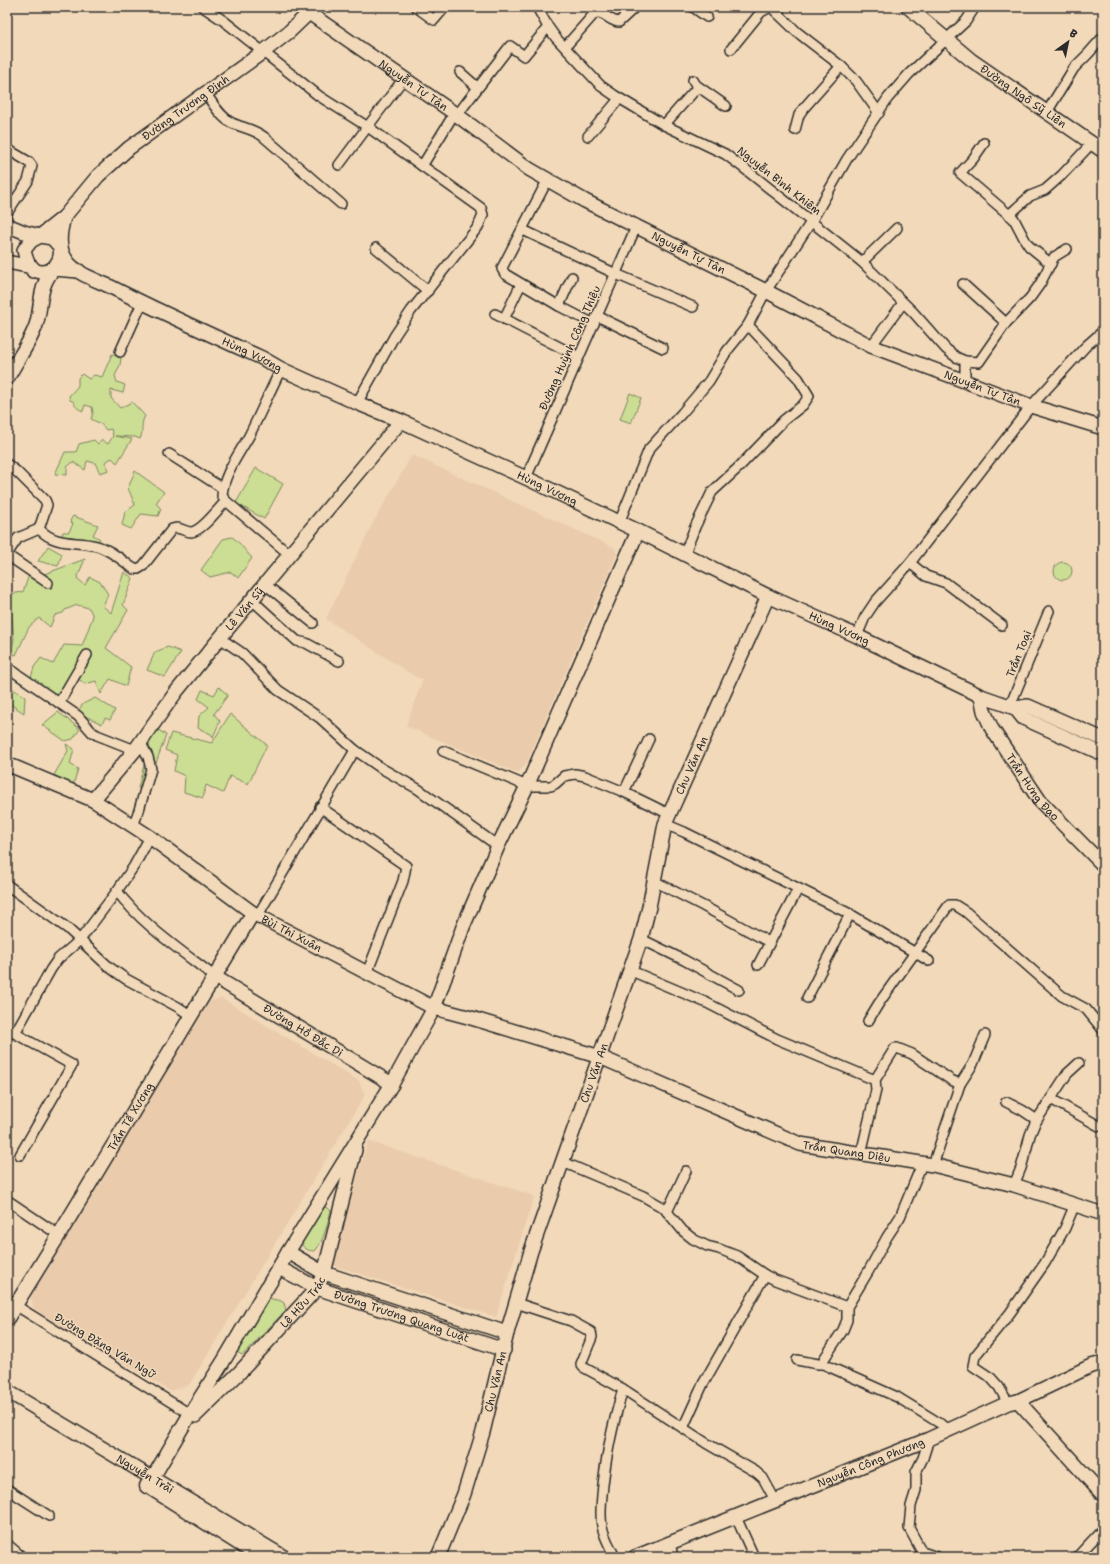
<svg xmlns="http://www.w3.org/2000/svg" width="1110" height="1564" viewBox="0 0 1110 1564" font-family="'Shantell Sans',sans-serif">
<rect width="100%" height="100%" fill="#f2d9b9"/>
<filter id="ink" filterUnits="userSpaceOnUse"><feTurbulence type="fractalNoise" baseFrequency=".025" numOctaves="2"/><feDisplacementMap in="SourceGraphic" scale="8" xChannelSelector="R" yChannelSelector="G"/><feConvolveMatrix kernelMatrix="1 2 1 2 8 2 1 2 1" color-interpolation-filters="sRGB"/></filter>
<g filter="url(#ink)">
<g fill="#eacbac">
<polygon points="412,455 615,548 617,554 525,766 518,772 513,771 406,726 423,679 416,677 326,619 374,521"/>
<polygon points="221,998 359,1081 365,1095 189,1385 170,1391 34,1309 30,1293 208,1002"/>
<polygon points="368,1141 534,1196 496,1317 332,1265"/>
</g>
<g fill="#cbde93" stroke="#7b845f">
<path d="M112,354L121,358L120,365L115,376L117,382L125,385L123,393L111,390V398L120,408L132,402L145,416C140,424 144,431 140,439L135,437L115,436L132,439L117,463L112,458L105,462L109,470L100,473L95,463L87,461L85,470L73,462L67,467V475L55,474L65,452H76L79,444L94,440L98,444L102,440L108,444L113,436L111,429L106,430L101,424L91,419L93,413L92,407L85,405L83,411C78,409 75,407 74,402L70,400L69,396L78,386V378L82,374L89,379L94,375L102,377Z"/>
<polygon points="630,393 641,398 631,423 620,419"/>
<polygon points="256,468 283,484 264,519 236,503"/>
<polygon points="135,471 164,492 156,503 161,509 158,516 141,514 131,529 122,525 125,512 135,505 128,488"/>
<polygon points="73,516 98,525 93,535 100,539 96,546 59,542 63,532 69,532 73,524 70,521"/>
<path d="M232,537C241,543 244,550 252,558L238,578L231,572L210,577L201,570L223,539Z"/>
<polygon points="48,546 62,554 58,566 38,561"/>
<polygon points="85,559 77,578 85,585 90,577 100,582 108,594 103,606 111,613 124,572 133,578 123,605 128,610 106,648 131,667 126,686 110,679 101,694 96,681 85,684 77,678 66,694 60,691 55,701 29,685 34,667 41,658 53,664 64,645 82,646 93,616 89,608 77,605 65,610 63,613 55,615 50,627 39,618 29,627 16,655 11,654 14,639 10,594 23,592 30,572 44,586 48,582 42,575"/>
<circle cx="1063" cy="571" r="9"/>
<polygon points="168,647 181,652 165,677 147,670 155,652"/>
<polygon points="7,685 25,697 24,713 7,702"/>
<polygon points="219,687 228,695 214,714 220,721 213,737 211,734 198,728 199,716 209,707 198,699 202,690 214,695"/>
<polygon points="95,698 115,710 110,720 105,718 102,724 85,716 82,722 75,715 83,704"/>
<polygon points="58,712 80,729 73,739 65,741 42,725"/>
<polygon points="230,714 267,745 248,784 230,776 223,793 206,785 203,798 184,792 185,776 174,771 177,755 165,750 171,733 212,743"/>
<polygon points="154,727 166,735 146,791 138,788"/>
<polygon points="66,744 74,749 70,764 78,769 73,785 54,775 68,751"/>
<path d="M323,1207L328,1208L331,1211C327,1224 324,1241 315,1251C308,1251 304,1249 301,1243Z"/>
<polygon points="268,1298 281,1301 284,1303 286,1310 245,1353 242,1355 237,1352 236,1349 266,1299"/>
</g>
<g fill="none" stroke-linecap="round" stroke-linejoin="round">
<g stroke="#2b2b2b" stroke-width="12">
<g id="street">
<polyline points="203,7 224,21 319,96 368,127 481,208 483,215 478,227 411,311 395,335 357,403"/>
<polyline points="416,7 434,20 445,7"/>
<polyline points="537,7 548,27 556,38 601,86 614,95 664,125 725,154 745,169 862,262 913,312 946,349 956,357 965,361 965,381"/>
<polyline points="693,7 707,17"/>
<polyline points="771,7 797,32 841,66 856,81 879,113"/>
<path d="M565,47L595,13C604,11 610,22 619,22L635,7"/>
<polyline points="731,49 761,12 770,7"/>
<polyline points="460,72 477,87"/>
<polyline points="696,85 726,106"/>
<path d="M205,93C213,103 220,117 232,123C243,128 254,129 264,137L341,204"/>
<polyline points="1047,112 1074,68 1088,54 1103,37"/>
<polyline points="457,115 510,46 524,56 548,27"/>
<polyline points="664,125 696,89 696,85 693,80"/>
<polyline points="795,130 799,115 803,109 841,66"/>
<polyline points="588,136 619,99"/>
<polyline points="984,143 973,159 960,173 1014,219 1025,240 1029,246 1051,264"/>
<polyline points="7,149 29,162 32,166 28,181 7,213"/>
<polyline points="339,165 404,78"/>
<polyline points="422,166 454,114"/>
<polyline points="547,181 503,266 502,269 505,274 559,306 594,324"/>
<polyline points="1010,214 1030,196 1045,190 1062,175 1092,143"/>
<polyline points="523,230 616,274 693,307"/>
<polyline points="376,248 428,291"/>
<polyline points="862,262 897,228"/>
<polyline points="963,284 1006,323"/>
<polyline points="559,306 572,277"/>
<polyline points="495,314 579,357"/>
<polyline points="597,316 663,348"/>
<polyline points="504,319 521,284"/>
<polyline points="871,346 903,303"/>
<polyline points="120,352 142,303"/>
<polyline points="965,361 979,362 1006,323 1030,298 1040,284 1054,257 1067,249"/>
<polyline points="169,454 222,488"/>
<path d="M7,464L16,471L45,500L47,505L39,529C57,547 76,540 97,546C111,550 123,561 134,569H138L143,566L172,529L176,528C181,528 186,532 191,532C201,532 219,508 226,501L222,496C223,475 239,454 249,436C260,414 270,391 281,369"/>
<polyline points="526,478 636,227"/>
<polyline points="226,501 289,554"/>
<polyline points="619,523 649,449 682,413 709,381 727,351 748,325 766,291 811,222 847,159 888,98 909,74 966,21 975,7"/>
<polyline points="7,554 18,538 39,529"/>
<polyline points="7,555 48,583"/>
<polyline points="684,555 695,527 712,492 739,467 784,420 803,405 809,396 798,378 748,325"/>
<polyline points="910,563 926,576 946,583 1002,625"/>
<polyline points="265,584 313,623"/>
<polyline points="251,599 297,641 306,643 339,661"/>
<polyline points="857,636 865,617 875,602 910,563 1031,406 1086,346 1103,331"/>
<polyline points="220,638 242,653 278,690 320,718 355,750 381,768 418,789 498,846"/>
<polyline points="7,667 78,716 92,732 97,735 135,750"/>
<polyline points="59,703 87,655"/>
<polyline points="1010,706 1049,611"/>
<polyline points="443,751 527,786 551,786 555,784 564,776 575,774 585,776 624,792 669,814"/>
<polyline points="624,792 649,739"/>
<polyline points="320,807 406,866 403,881 367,973"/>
<polyline points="665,824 684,832 850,914 929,961"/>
<polyline points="133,826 139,810 151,769 148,757 141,743"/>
<polyline points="654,881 703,906 769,942"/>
<polyline points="7,885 67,928 109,967 126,979 178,1007 190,1015"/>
<path d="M117,891C141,924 183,952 215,977"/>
<polyline points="258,915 355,750"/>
<polyline points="641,939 684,960 739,990"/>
<polyline points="758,965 798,889"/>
<polyline points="629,970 707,1003 777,1039 875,1080 876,1090 861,1154"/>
<polyline points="807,998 850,914"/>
<polyline points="868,1021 879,1003 949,905 955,905 966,912 1062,996 1086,1009 1103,1030"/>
<polyline points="7,1029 72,1065 20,1155"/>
<polyline points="15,1033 51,969 58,959 80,940 117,891 134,866 150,837"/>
<polyline points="875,1080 895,1048 897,1048 912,1054 951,1080 960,1084"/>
<polyline points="1051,1099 1099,1126"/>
<polyline points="1006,1102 1022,1110 1037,1120"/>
<polyline points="563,1162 643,1196 664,1208 683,1231 693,1239 707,1246 719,1249 737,1256 765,1275 775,1280 847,1307 847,1320 843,1330 824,1359 823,1364 897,1397 949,1429"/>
<polyline points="933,1165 960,1084 973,1064 985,1035"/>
<polyline points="1014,1185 1021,1168 1027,1147 1030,1135 1035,1123 1067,1074 1079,1063"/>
<polyline points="7,1200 59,1235"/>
<polyline points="667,1212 686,1171"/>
<polyline points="7,1300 190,1414"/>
<polyline points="516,1303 571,1321 591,1332 592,1337 581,1364 583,1367 623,1389 706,1443 756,1472 763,1478 775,1500"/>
<polyline points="847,1307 868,1272 887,1237 900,1217 922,1164"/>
<polyline points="797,1360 818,1364 823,1364"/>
<polyline points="1008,1403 999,1387 991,1378 973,1366 975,1356 1010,1313 1045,1263 1065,1228 1075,1204"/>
<polyline points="683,1428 703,1384 765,1275"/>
<polyline points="929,1439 923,1458 916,1472 916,1490 911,1506 909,1528 922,1552 937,1557"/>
<polyline points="7,1489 49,1516"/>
<polyline points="736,1517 754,1557"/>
<polyline points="670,1543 673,1557"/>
<polyline points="7,1544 22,1557"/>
<path d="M615,1557C610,1547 604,1537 602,1526C600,1516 601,1505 602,1495C605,1459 613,1423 623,1389"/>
<polyline points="1077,1557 1103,1529"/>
</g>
</g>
<g stroke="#2b2b2b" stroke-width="16">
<g id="secondary">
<path id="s1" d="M908,7L971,60L1103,151"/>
<path id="s2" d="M309,13L457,115L529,169L585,201L766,291L871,346L1031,406L1103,428"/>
<path id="s3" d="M64,217C60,232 57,247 67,261C76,274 97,280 111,287C160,312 211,335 262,358L281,369L357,403L401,421L526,478L638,531L768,596L857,636L981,696L1015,708L1028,706L1103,739"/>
<path id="s4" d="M7,225L24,232L40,236L64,217L98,176L129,148L263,52L290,31L315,7"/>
<path d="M40,236L52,238L60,247C64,268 40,282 28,263C26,259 25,255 24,250L31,241Z"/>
<polyline points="7,262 32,267 33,271"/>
<path d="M7,379C16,361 28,346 35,328C41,313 39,297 45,283C47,278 50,274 53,269L79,271"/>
<path id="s5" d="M981,696L984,711L992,729L1040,801L1103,865"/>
<polyline points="1015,708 1023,718 1103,754"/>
<path id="s6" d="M7,764L93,800L150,837L253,913L434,1008L468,1017L600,1057L800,1144L933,1165L1014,1185L1103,1214"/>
<path id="s7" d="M93,800L135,750L176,692L220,638L401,421"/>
<path id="s8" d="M215,977L392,1084"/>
<polyline points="288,1252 324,1273 507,1333"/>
<path id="s9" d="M279,1268L317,1288L504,1350"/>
<path id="s10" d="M7,1319L59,1235L253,913"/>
<path id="s11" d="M7,1391L284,1557"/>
<polyline points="1018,1401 1103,1495"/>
<path id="s12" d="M195,1416L239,1373L317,1288L324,1273L355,1150"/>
<polyline points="152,1479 190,1414 223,1362 288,1252 392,1084 434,1008 463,927 498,846 527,786 638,531"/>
<polyline points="147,1486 260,1557"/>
<path id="s13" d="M438,1557L464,1494L483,1432L507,1333L531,1251L641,939L649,907L665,824L768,596"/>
<path id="s14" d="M635,1557L929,1439L1008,1403L1018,1401L1091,1366L1103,1363"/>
</g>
</g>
<g stroke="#2b2b2b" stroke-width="17">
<polyline id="primary" points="147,1486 152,1479"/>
</g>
<use href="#street" stroke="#f2d9b9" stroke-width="9"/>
<use href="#secondary" stroke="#f2d9b9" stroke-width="13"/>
<use href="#primary" stroke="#f2d9b9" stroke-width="14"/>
</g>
</g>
<g text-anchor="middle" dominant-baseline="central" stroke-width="3" stroke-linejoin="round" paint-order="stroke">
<g font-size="11" fill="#2b2b2b" stroke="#f2d9b9">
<text stroke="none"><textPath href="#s2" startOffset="127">Nguyễn Tự Tân</textPath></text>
<text stroke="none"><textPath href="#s1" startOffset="146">Đường Ngô Sỹ Liên</textPath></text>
<text stroke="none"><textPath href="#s4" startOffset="230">Đường Trương Định</textPath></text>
<text transform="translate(779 181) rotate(38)">Nguyễn Bình Khiêm</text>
<text stroke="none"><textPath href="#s2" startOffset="450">Nguyễn Tự Tân</textPath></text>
<text transform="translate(570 348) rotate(-66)">Đường Huỳnh Công Thiệu</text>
<text stroke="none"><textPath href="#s3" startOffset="254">Hùng Vương</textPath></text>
<text stroke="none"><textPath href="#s2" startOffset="774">Nguyễn Tự Tân</textPath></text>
<text stroke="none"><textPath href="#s3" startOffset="578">Hùng Vương</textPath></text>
<text stroke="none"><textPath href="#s7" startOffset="244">Lê Văn Sỹ</textPath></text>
<text stroke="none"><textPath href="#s3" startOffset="902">Hùng Vương</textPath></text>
<text transform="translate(1019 654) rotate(-68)">Trần Toại</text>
<text stroke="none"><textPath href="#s13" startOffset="833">Chu Văn An</textPath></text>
<text stroke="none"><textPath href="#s5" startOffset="106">Trần Hưng Đạo</textPath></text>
<text stroke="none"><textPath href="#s6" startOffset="333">Bùi Thị Xuân</textPath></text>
<text stroke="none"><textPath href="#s8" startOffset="103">Đường Hồ Đắc Di</textPath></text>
<text stroke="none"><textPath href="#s13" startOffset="509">Chu Văn An</textPath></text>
<text stroke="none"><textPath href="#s10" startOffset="237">Trần Tế Xương</textPath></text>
<text stroke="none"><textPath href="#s6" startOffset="932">Trần Quang Diệu</textPath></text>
<text stroke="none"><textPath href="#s12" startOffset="157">Lê Hữu Trác</textPath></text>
<text stroke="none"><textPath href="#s9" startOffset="132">Đường Trương Quang Luật</textPath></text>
<text transform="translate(105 1346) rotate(31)">Đường Đặng Văn Ngữ</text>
<text stroke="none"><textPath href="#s13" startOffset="185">Chu Văn An</textPath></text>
<text stroke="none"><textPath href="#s14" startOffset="254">Nguyễn Công Phương</textPath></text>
<text stroke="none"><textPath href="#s11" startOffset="161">Nguyễn Trãi</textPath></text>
</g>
</g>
<rect width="1110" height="1564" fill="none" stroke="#f2d9b9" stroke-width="24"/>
<rect x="12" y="12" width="1086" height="1540" fill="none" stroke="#2b2b2b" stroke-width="1.5" filter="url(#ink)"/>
<g transform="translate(1068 42) rotate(33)" stroke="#f2d9b9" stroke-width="3" paint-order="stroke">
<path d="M0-3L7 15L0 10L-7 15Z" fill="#2b2b2b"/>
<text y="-6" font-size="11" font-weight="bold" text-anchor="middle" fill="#2b2b2b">B</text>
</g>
</svg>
